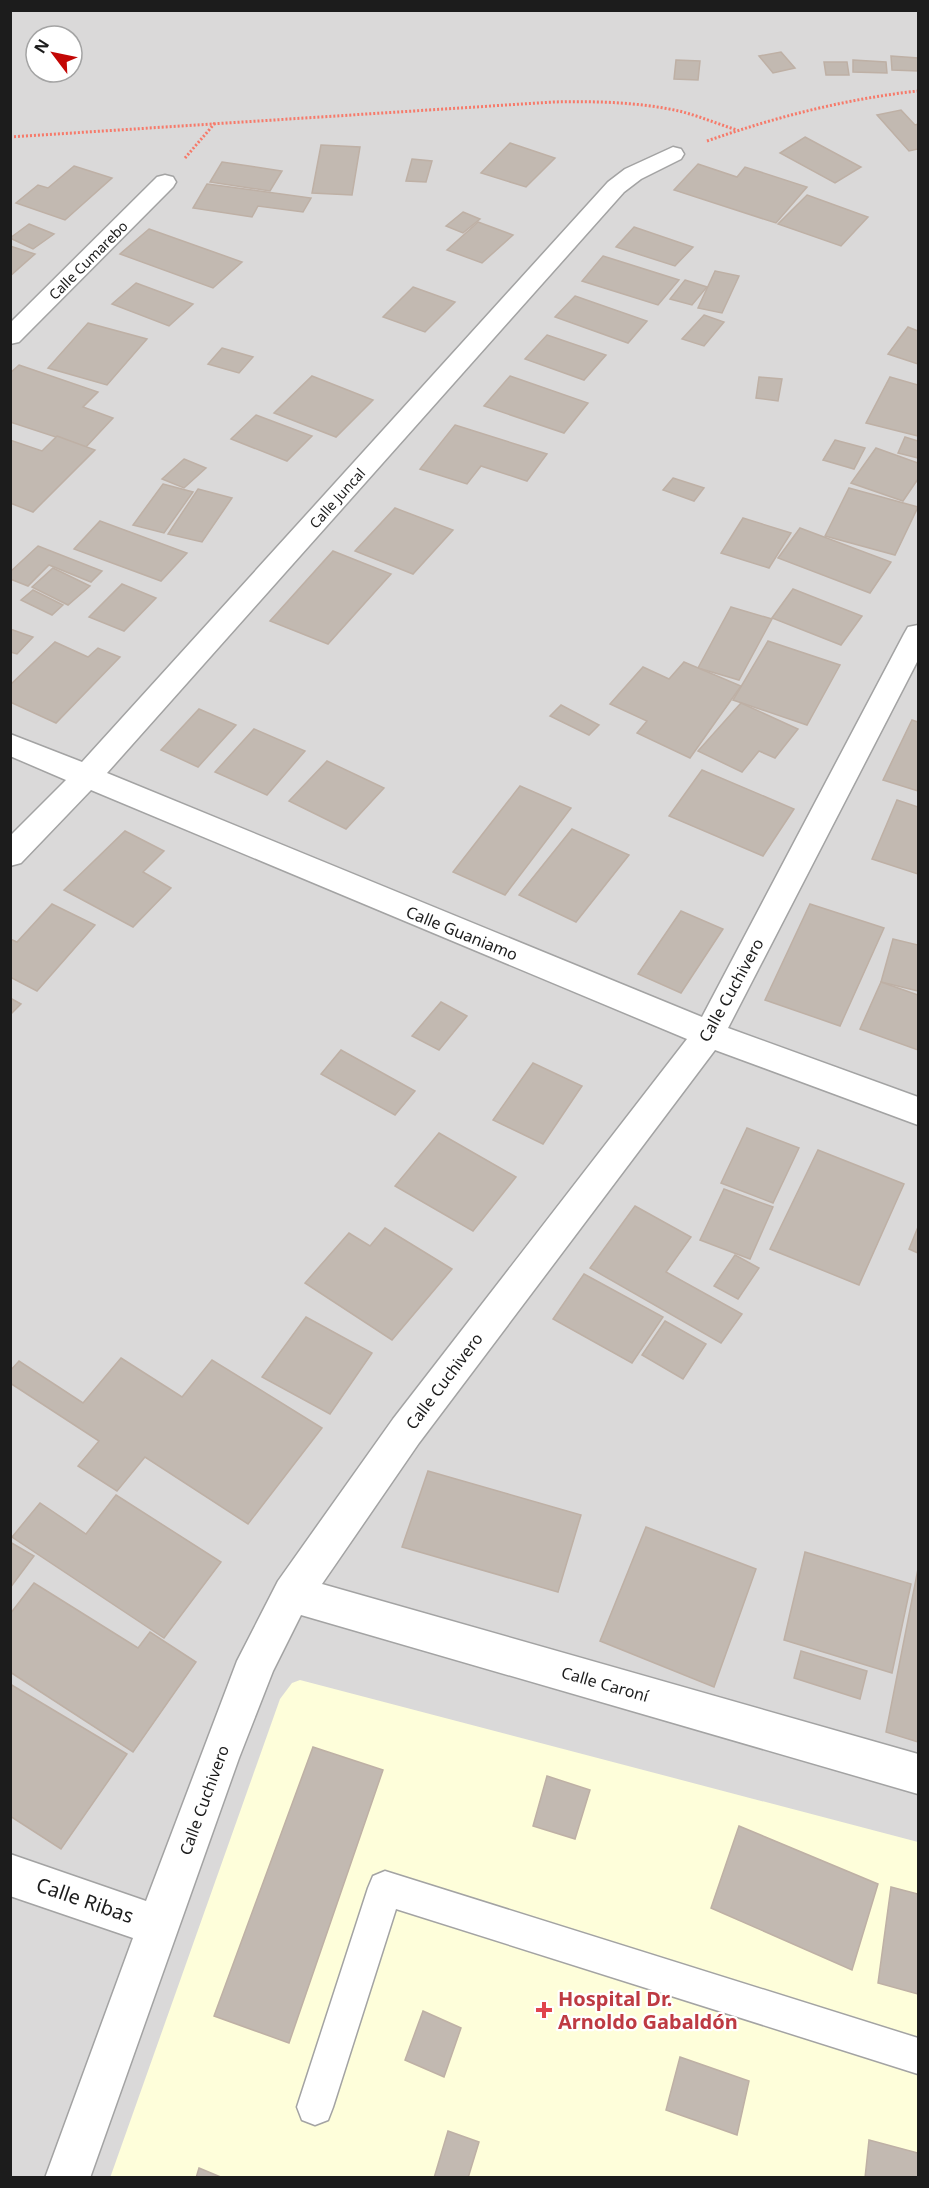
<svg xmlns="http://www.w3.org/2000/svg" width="929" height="2188" viewBox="0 0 929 2188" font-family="'Noto Sans',sans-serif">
<rect width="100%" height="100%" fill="#edeae2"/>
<path fill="#dad9d9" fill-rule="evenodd" d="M11,11H918V2177H11ZM36,36H72V72H36Z"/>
<polygon fill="#fefeda" points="300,1680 918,1842 918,2177 110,2178 280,1699 292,1683"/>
<g fill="#c2b9b1" stroke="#beb0a5" stroke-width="1.5">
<polygon points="781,52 795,68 773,73 759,56"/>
<polygon points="891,56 918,58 918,71 892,70"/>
<polygon points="676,60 700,61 698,80 674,79"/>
<polygon points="853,60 886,62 887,73 853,72"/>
<polygon points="824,62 847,62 849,75 826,75"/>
<polygon points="901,110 915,125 918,124 918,149 909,151 877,115"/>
<polygon points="805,137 861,167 835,183 780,153"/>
<polygon points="510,143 555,158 526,187 481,173"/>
<polygon points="321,145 360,147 352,195 312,193"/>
<polygon points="412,159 432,161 426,182 406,181"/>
<polygon points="222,162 282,171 270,191 210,182"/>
<polygon points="698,164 737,177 745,167 807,187 776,223 674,190"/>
<polygon points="74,166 112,178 65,220 16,203 38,185 48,188"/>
<polygon points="207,184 311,198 303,212 258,206 252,217 193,208"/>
<polygon points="807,195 868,217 841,246 778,224"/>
<polygon points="463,212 480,219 463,233 446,226"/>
<polygon points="478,222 513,235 482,263 447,250"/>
<polygon points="29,224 54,234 33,249 10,238"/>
<polygon points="634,227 693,247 675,266 616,247"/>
<polygon points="149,229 242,262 213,288 120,254"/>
<polygon points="10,246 35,254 10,276"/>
<polygon points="603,256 679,280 658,305 582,281"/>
<polygon points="715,271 739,276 722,313 698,308"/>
<polygon points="685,280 707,287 692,305 670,299"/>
<polygon points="136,283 193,304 169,326 112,304"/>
<polygon points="413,287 455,302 425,332 383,317"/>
<polygon points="575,296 647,321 628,343 555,317"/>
<polygon points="704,315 724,322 704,346 682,339"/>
<polygon points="88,323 147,339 107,385 48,368"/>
<polygon points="908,327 918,331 918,364 888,354"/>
<polygon points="547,335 606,355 584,380 525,359"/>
<polygon points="222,348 253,357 239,373 208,364"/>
<polygon points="19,365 98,392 83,407 113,418 86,447 10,422 10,373"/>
<polygon points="312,376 373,400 336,437 274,413"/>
<polygon points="510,376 588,403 564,433 484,406"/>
<polygon points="759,377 782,379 778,401 756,398"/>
<polygon points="890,377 918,385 918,436 866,423"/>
<polygon points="256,415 312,436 287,461 231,439"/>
<polygon points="455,425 547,454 527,481 481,466 467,484 420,469"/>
<polygon points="57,436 95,450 33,512 10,503 10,440 42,451"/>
<polygon points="905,437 918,441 918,458 898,453"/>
<polygon points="835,440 865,448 854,469 823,460"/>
<polygon points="876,448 918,463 918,479 903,501 851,483"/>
<polygon points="184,459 206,468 184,488 162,479"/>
<polygon points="673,478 704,488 694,501 663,490"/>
<polygon points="163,484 193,492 164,533 133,525"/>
<polygon points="849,488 918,507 895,555 825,536"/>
<polygon points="198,489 232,498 202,542 168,534"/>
<polygon points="395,508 453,530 413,574 355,551"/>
<polygon points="743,518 791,533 769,568 721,553"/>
<polygon points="100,521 187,553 161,581 74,549"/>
<polygon points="800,528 891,562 870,593 778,558"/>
<polygon points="38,546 102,571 91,582 49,565 28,586 10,579 10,572"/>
<polygon points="333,551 391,574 328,644 270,621"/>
<polygon points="53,568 90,586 68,605 32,587"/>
<polygon points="122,584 156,598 124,631 89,617"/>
<polygon points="793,589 862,616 841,645 772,618"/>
<polygon points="33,590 63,605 52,615 21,600"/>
<polygon points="731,607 772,619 739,680 698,668"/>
<polygon points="10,629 33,637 17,654 10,652"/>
<polygon points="768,641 840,665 807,725 733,700"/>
<polygon points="55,642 88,657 98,648 120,657 56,723 10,702 10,685"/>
<polygon points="684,662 741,686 690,758 637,733 647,721 610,704 643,667 669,679"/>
<polygon points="741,703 798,729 775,758 759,751 742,772 698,751"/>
<polygon points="561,705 599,725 589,735 550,716"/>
<polygon points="199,709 236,725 198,767 161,750"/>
<polygon points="912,720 918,722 918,791 883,780"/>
<polygon points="254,729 305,751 267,795 215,772"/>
<polygon points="327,761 384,788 346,829 289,801"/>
<polygon points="702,770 794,809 763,856 669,816"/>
<polygon points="520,786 571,808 505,895 453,872"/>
<polygon points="897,800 918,807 918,874 872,859"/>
<polygon points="572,829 629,855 576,922 519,895"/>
<polygon points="125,831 164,851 143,872 171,888 133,927 64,890"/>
<polygon points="52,904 95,925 37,991 10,977 10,939 17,942"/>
<polygon points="810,904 884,928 840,1026 765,1000"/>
<polygon points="681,911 723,929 681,993 638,974"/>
<polygon points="893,939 918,945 918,991 881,982"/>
<polygon points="881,982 918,995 918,1050 860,1029"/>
<polygon points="10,998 21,1004 10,1015"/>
<polygon points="441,1002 467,1016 439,1050 412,1036"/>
<polygon points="341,1050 415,1091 395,1115 321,1074"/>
<polygon points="533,1063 582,1086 543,1144 493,1120"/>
<polygon points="747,1128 799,1148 773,1203 721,1183"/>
<polygon points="439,1133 516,1177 473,1231 395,1186"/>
<polygon points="818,1150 904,1184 859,1285 770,1249"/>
<polygon points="724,1189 773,1207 750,1259 700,1240"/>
<polygon points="635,1206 691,1237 666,1272 742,1314 721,1343 590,1268"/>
<polygon points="918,1227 918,1253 909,1249"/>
<polygon points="385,1228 452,1269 392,1340 305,1283 349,1233 370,1246"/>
<polygon points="735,1255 759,1268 738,1299 714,1286"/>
<polygon points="584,1274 663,1317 632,1363 553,1319"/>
<polygon points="306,1317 372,1353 330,1414 262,1377"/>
<polygon points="665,1321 706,1344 683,1379 642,1355"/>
<polygon points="121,1358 182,1397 212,1360 322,1428 248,1524 145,1457 117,1491 78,1466 99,1441 10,1383 10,1371 19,1361 83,1403"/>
<polygon points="428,1471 581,1515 558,1592 402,1547"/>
<polygon points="116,1495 221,1562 164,1638 12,1537 40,1503 86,1534"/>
<polygon points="646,1527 756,1569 714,1687 600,1641"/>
<polygon points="10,1542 34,1556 10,1588"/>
<polygon points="805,1552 911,1584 892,1673 784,1640"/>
<polygon points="918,1569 918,1742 886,1732"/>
<polygon points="34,1583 138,1648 150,1632 196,1662 133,1752 10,1672 10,1614"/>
<polygon points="801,1651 867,1671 860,1699 794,1678"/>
<polygon points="10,1684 127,1754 61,1849 10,1816"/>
<polygon points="313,1747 383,1770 289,2043 214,2016"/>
<polygon points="547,1776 590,1790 575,1839 533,1826"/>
<polygon points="739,1826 878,1884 852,1970 711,1908"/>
<polygon points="891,1887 918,1894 918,1994 878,1983"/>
<polygon points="423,2011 461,2028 444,2077 405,2060"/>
<polygon points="680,2057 749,2081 737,2135 666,2110"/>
<polygon points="448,2131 479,2142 468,2178 434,2178"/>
<polygon points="869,2140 918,2153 918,2178 865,2178"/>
<polygon points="199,2168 223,2178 196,2178"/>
</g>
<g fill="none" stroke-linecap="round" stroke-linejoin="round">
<g stroke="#a3a3a3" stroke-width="3">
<polygon id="service" points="385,1871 918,2038 918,2074 396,1909 333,2107 328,2120 315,2125 302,2120 297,2107 368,1888 373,1876"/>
</g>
<g stroke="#a3a3a3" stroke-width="3">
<g id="minor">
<polygon points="673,147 681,149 684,154 681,159 641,179 624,192 107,773 702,1017 904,634 908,627 918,625 918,660 728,1028 918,1097 918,1125 715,1050 419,1443 322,1584 918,1754 918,1794 301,1615 273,1671 239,1758 90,2178 45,2178 133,1938 10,1896 10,1854 146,1901 237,1661 278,1581 393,1419 687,1039 91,790 21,863 10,866 10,836 66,780 10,756 10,734 82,762 608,182 625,169"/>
<polygon points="165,175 173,177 176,182 173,187 19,342 10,344 10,323 157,177"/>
</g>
</g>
<g stroke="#f67a6a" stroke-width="3" stroke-dasharray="2 2" stroke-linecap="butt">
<path d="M10,137L553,102C595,101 638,102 679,111C699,116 718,124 737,130"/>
<path d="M707,141C776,117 845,99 918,91"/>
<polyline points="185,158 215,123"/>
</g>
<use href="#service" fill="#fff" fill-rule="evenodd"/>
<use href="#minor" fill="#fff" fill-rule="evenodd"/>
</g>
<path fill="#e0444e" stroke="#fff" stroke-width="2" d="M541 2001h6v6h6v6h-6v6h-6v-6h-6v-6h6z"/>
<g text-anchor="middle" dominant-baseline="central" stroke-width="4.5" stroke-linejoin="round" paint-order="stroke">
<g font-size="14" fill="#1c1c1c" stroke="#fff">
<text transform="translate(88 260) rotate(-45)">Calle Cumarebo</text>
<text transform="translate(337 498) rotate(-48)">Calle Juncal</text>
</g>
<g font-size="16" fill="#1c1c1c" stroke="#fff">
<text transform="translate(462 933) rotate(22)">Calle Guaniamo</text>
<text transform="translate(731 990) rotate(-61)">Calle Cuchivero</text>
<text transform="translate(444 1381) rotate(-53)">Calle Cuchivero</text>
<text transform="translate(605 1684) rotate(16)">Calle Caroní</text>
<text transform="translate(204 1800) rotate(-70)">Calle Cuchivero</text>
</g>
<g font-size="20" fill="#1c1c1c" stroke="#fff">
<text transform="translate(85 1900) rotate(19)">Calle Ribas</text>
</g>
<g font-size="20" font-weight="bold" fill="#be3a42" stroke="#fff" text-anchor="start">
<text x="558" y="1998">Hospital Dr.<tspan x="558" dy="23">Arnoldo Gabaldón</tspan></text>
</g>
</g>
<rect width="929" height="2188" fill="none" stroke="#1c1c1c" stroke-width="24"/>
<g transform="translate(54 54) rotate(302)"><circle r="28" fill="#ffffff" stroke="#a4a4a4" stroke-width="1.5"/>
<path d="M0-4.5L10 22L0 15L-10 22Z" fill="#c30705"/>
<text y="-9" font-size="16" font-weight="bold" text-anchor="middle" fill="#1c1c1c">N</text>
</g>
</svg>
